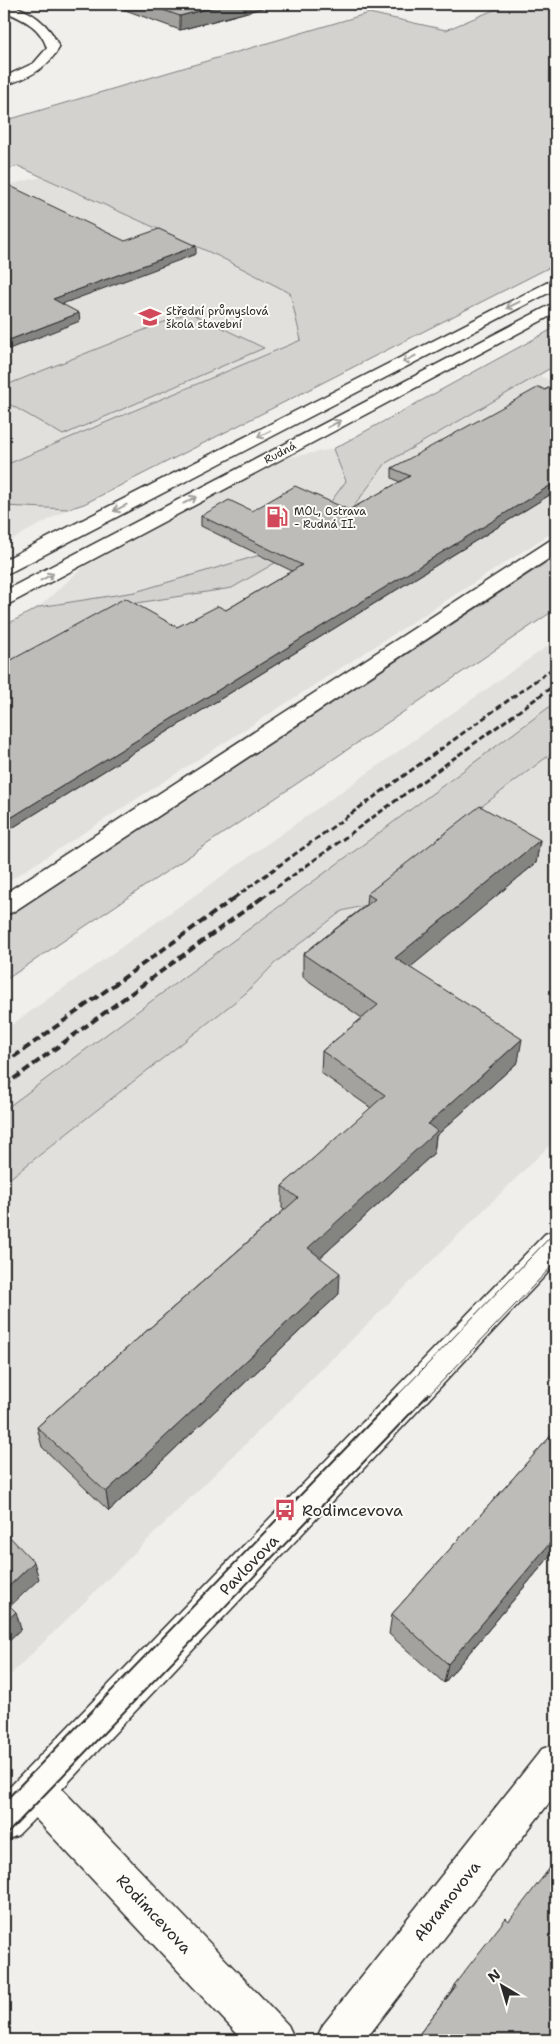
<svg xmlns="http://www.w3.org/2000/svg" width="560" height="2044" viewBox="0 0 560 2044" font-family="'Shantell Sans',sans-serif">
<rect width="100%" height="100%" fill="#f0efeb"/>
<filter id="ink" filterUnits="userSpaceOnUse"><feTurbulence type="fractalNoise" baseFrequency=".02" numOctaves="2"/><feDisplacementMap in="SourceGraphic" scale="10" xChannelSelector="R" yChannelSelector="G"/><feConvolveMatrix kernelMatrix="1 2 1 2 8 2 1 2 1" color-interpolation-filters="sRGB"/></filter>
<g filter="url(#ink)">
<g fill="#e1e0dc">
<polygon points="41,177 218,256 290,293 301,340 10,463 4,460 4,186"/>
<polygon points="538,375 556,383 556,530 4,884 4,671 124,605 232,588 340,525 386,463"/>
<polygon points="333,449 346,481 322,515 260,555 135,592 39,607 83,567 286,458"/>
<polygon points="4,506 68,509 4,544"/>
<polygon points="556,640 556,707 4,1117 4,1030"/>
<polygon points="556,750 556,1139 4,1681 4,1183 246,993 276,962 342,911 387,900 473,813"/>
</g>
<g fill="#d3d2cf" stroke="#7f7e7d">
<polygon points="508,4 556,4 556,264 84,504 68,509 4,506 4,460 10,463 301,340 290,293 218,256 18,166 4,170 4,121 369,13 446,30"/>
<polygon points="189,312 264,348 63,435 4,401 4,386"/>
<polygon points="556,327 556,365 386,463 340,525 232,588 124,605 4,671 4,626 39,607 135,592 260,555 321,515 346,481 333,449"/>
<polygon points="556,556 556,609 4,981 4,919"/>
<polygon points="556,702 556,750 473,813 387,900 342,911 276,962 246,993 4,1183 4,1110"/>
</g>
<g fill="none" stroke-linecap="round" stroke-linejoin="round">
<g stroke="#2b2b2b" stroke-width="3">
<g id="street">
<path d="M4,4C29,8 51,24 59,48C47,69 27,79 4,85V77L34,63L47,48C40,26 24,20 4,11Z"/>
<polygon points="556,539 556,554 13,912 4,915 4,894 549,541"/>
<polygon points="556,1230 556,1264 62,1789 288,2025 295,2040 243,2040 35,1818 18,1835 4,1841 4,1793 545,1234"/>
<polygon points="556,1744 556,1794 365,2040 316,2040 323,2025 542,1749"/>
</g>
</g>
<g stroke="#2b2b2b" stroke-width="3">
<g id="highway">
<polygon points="556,278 556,289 11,572 4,574 4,560"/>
<polygon points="556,302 556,313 11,603 4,605 4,591"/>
</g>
</g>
<use href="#street" fill="#fdfcf7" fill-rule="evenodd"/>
<use href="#highway" fill="#fdfcf7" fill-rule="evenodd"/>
<g stroke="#2b2b2b" stroke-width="1">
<polyline points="397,1396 556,1231"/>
<polyline points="428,1396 556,1262"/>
</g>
<g stroke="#2b2b2b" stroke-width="2">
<polyline points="4,1802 398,1394"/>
<polyline points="4,1837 429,1394"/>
</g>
<g stroke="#2b2b2b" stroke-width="3" stroke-dasharray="6 3" stroke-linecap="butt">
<polyline points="234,898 556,666"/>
<polyline points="262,898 556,684"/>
</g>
<g stroke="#2b2b2b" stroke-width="4" stroke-dasharray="8 4" stroke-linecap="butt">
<polyline points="4,1064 236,897"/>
<polyline points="4,1086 263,897"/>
</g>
</g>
<g fill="#a3a29e" stroke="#2b2b2b">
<polygon points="109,4 266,4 266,7 180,30"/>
<polygon points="556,384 556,491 4,833 4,664 177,627 226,610 292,571 201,526 201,516 252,511 349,510 400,482 392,478 392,468"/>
<polygon points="540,840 536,863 410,967 518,1062 436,1136 434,1153 320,1258 339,1294 109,1511 42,1447 37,1427 284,1210 282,1208 282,1186 371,1108 321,1073 322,1051 362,1018 303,977 303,954 366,905 367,894"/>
<polygon points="556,1430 556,1549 444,1683 389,1634 392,1614"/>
<polygon points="454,1985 551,2040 416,2040 417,2037 451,1992"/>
</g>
<g fill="#848481" stroke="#2b2b2b">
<polygon points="225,4 266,4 266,7 180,30 180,16"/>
<polygon points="196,246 196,254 54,307 53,299"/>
<polygon points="79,313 80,321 4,351 4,342"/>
<polygon points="556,482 556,491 4,833 4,822"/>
<polygon points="540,840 536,863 394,981 395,958"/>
<polygon points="522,1039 518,1062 436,1136 434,1153 307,1270 308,1248 428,1124"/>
<polygon points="340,1273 339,1294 109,1511 106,1492"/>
<polygon points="556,1536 556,1549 444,1683 448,1664"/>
<polygon points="34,1562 39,1579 4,1612 4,1591"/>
<polygon points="16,1612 21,1629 4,1645 4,1623"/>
</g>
<g fill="#bdbcb8" stroke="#2b2b2b">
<polygon points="146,4 225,4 180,16"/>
<polygon points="4,183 125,241 159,229 196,246 53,299 79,313 4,342"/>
<polygon points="556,384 556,482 4,822 4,664 125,598 177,627 218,606 226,610 302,565 201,516 229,500 252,511 295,486 349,510 410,476 392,468 539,387 545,390"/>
<polygon points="480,806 540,840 395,958 522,1039 428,1124 437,1131 308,1248 340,1273 106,1492 37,1427 298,1198 282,1186 385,1095 322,1051 378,1005 303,954 375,899 367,894"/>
<polygon points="556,1430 556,1536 448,1664 392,1614"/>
<polygon points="4,1531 34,1562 4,1591"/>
<polygon points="4,1600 16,1612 4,1623"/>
<polygon points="556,1860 556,2032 550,2040 420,2040 417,2037 456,1986 454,1985 506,1918 509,1921"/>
</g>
<defs><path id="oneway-shaft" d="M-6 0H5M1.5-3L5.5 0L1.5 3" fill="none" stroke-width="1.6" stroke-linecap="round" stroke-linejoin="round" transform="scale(1.25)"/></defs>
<g stroke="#9e9e9b">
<use href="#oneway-shaft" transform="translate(513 305) rotate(153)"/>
<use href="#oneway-shaft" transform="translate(409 359) rotate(153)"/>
<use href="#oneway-shaft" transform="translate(334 424) rotate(-28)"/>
<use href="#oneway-shaft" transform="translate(264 434) rotate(153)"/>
<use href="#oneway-shaft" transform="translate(190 500) rotate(-28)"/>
<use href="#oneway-shaft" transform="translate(120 508) rotate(153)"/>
<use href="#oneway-shaft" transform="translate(47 577) rotate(-28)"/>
</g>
</g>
<defs>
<g id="school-bare" transform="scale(1.725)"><path d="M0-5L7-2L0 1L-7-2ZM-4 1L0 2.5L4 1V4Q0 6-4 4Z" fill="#d1495b" stroke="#fdfcf7" stroke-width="2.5" paint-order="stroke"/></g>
<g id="fuel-bare" transform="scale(1.725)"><path d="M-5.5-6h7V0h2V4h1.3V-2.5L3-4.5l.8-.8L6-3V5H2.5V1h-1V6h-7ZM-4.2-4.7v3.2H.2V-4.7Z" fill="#d1495b" stroke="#fdfcf7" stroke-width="2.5" paint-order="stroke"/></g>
<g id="bus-bare" transform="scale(1.725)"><path d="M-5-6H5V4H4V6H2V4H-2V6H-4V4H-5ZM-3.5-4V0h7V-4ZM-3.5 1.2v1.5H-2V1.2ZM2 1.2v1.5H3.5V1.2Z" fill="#d1495b" stroke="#fdfcf7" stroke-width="2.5" paint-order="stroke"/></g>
</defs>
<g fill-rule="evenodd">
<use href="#school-bare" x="150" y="317"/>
<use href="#fuel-bare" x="277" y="517"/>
<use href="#bus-bare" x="285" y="1510"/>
</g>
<g text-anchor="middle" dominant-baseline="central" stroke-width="4" stroke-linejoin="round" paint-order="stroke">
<g font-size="11" fill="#2b2b2b" stroke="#fdfcf7" text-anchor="start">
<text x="166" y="311">Střední průmyslová<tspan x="166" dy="13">škola stavební</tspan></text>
<text x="294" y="511">MOL, Ostrava<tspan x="294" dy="13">- Rudná II.</tspan></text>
</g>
<g font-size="11" fill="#2b2b2b" stroke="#fdfcf7">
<text transform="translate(280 453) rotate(-28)">Rudná</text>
</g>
<g font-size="16" fill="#2b2b2b" stroke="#fdfcf7" text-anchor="start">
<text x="302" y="1510">Rodimcevova</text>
</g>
<g font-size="16" fill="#2b2b2b" stroke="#fdfcf7">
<text transform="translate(249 1565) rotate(-46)">Pavlovova</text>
<text transform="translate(447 1901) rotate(-52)">Abramovova</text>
<text transform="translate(154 1914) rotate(47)">Rodimcevova</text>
</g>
</g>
<rect width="560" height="2044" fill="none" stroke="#fdfcf7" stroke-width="20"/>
<rect x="10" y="10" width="540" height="2024" fill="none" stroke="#2b2b2b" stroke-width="2" filter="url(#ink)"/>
<g transform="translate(502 1986) rotate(322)" stroke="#fdfcf7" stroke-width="4" paint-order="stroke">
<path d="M0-4L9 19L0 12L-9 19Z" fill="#2b2b2b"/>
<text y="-8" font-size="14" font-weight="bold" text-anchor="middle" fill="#2b2b2b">N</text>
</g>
</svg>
